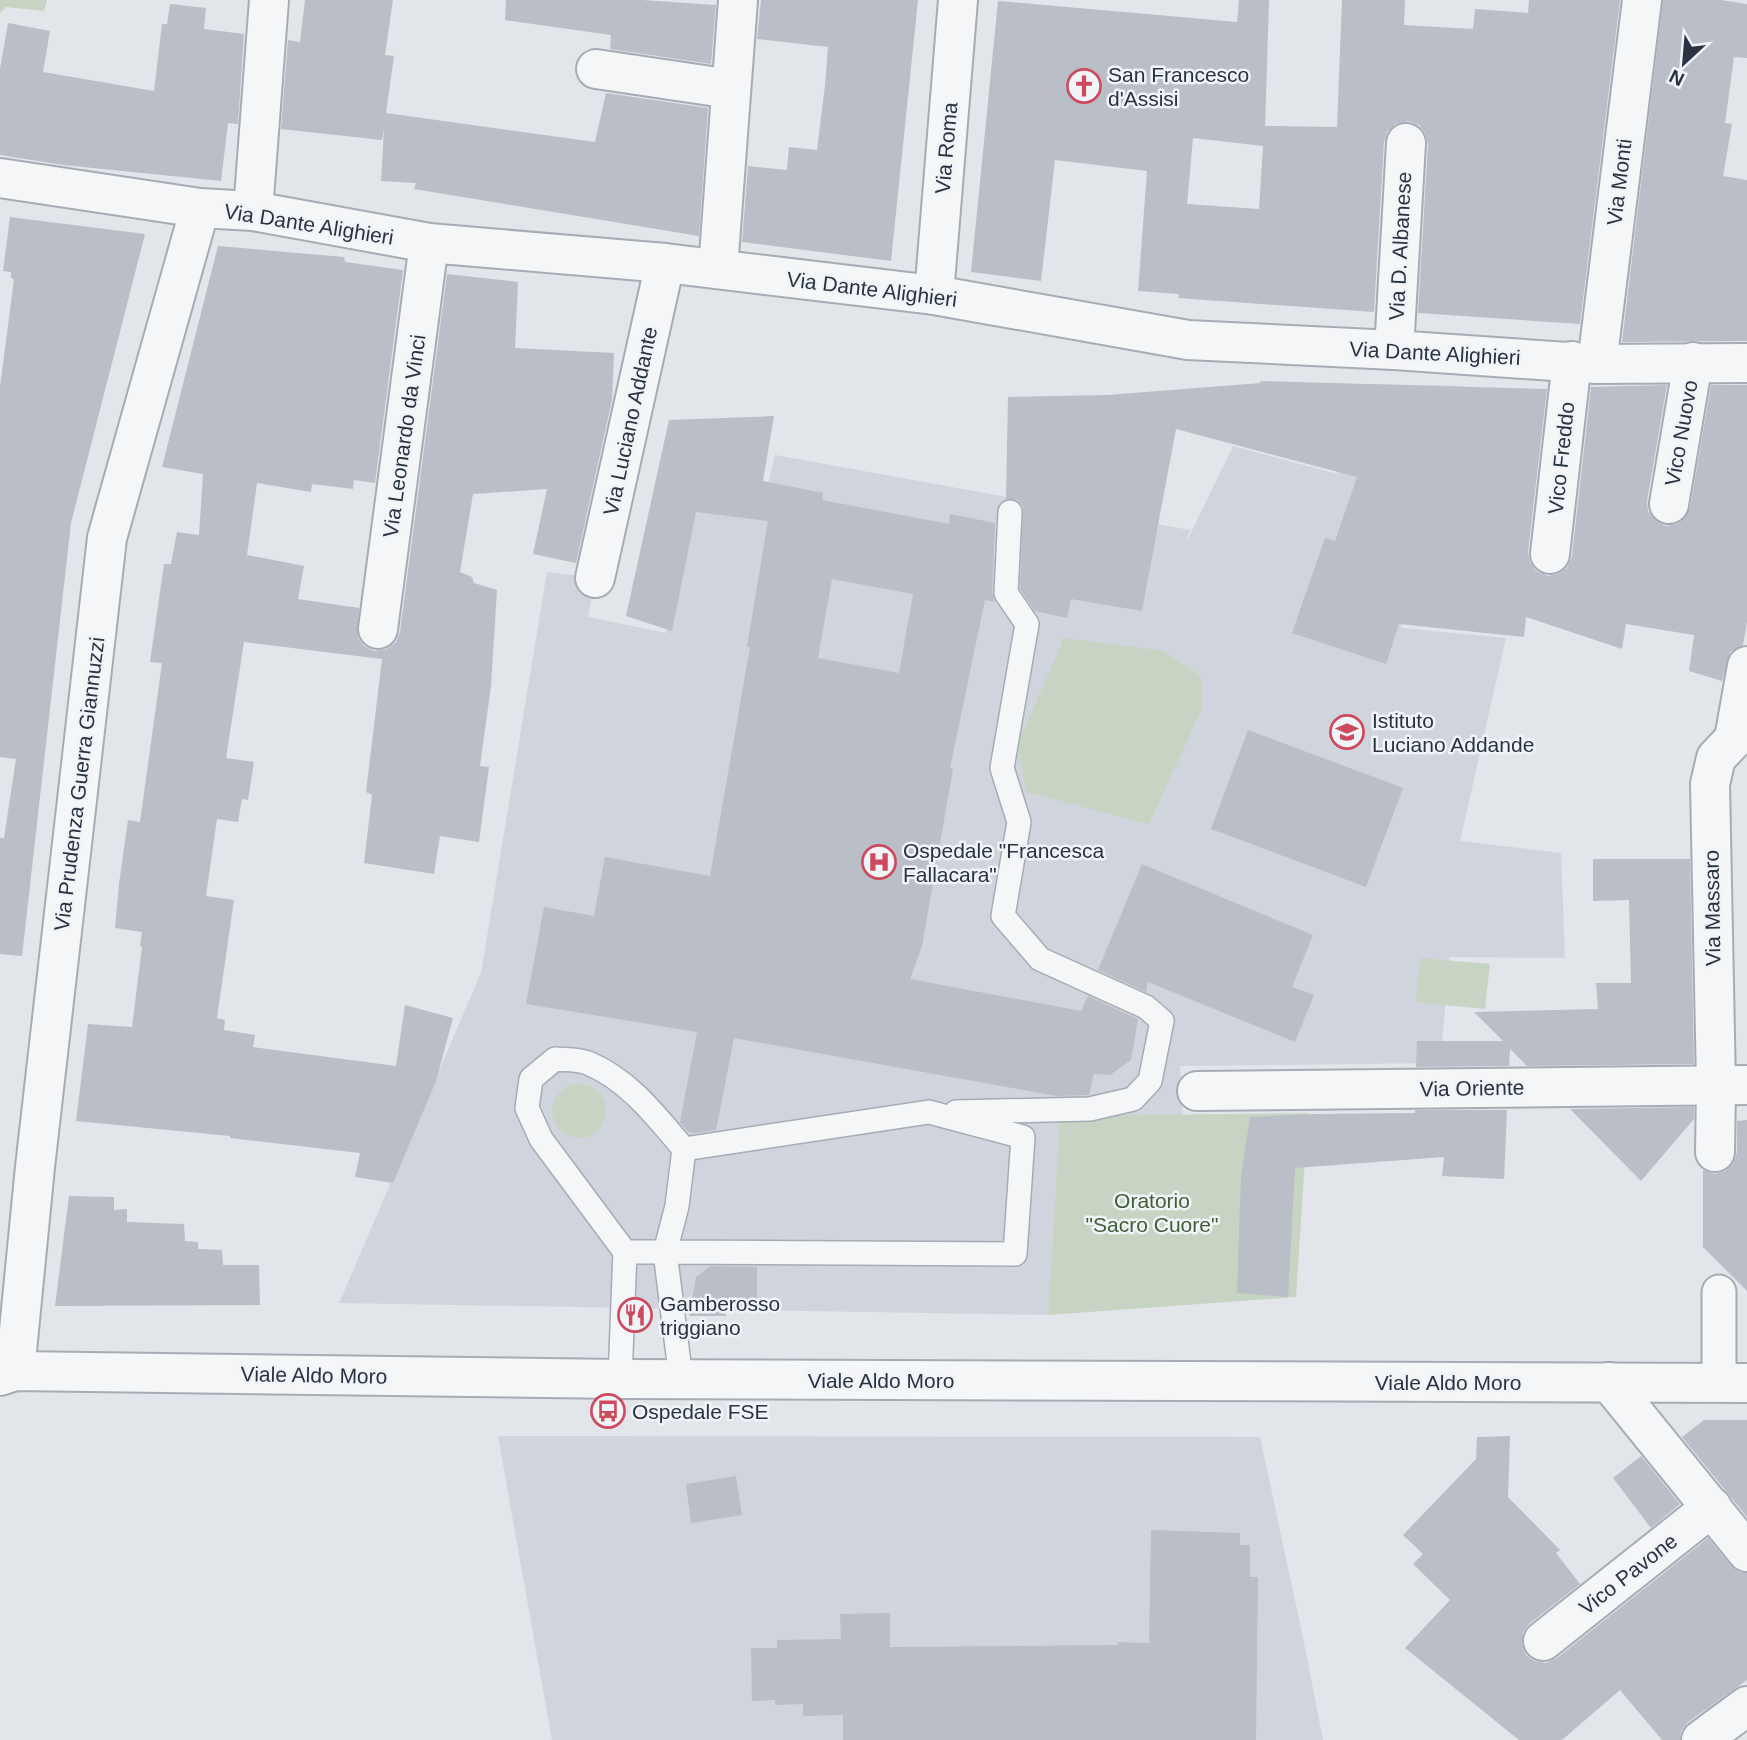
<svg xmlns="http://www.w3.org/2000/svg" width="1747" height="1740" viewBox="0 0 1747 1740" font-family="Helvetica,sans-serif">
<rect width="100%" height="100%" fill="#e2e5ea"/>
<g fill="#d0d4dc">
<polygon points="1369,384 1463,386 1401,628 1506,638 1460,841 1561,853 1565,958 1450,957 1440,1063 1180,1066 1183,1116 1060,1117 1048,1315 339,1303 481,973 547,572 595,578 588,617 666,633 701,481 766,493 775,455 1190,530 1186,543 1233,446 1337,474"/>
<polygon points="498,1436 1260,1437 1303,1638 1323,1740 552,1740"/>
</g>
<g fill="#c7d4c3">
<polygon points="0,0 47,0 44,11 6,7 0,13"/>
<polygon points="1064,638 1164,651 1201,676 1202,708 1149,824 1026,792 1018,744"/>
<polygon points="1420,958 1490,964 1485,1009 1416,1002"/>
<circle cx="579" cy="1111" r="27"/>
<polygon points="1308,1113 1296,1297 1048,1315 1060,1116"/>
</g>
<g fill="#b9bec7" fill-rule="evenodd">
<polygon points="305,0 393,0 385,55 394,56 386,113 595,142 606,93 708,108 699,236 414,189 416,183 381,181 384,129 382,140 281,129 288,40 300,42"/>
<polygon points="506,0 642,0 716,5 711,64 610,49 611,35 505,20"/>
<polygon points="761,0 918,0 891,261 742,242 748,166 787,170 789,147 817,150 825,85 828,47 757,39"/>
<path d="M1239,0H1269L1265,129V126L1337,127L1342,0H1405L1404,25L1473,29L1475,9L1528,13L1529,0H1620L1580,324L1418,313L1428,144L1425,133L1419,125L1408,121L1396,124L1387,132L1384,142L1374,312L1178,298L1179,294L1138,291L1147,171L1055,160L1041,281L971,272L998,1L1237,22ZM1193,138L1263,146L1259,209L1187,204Z"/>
<polygon points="1663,0 1721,0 1747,4 1747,58 1734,57 1725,123 1732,124 1723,176 1747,180 1747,341 1622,342"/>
<polygon points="170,4 206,8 204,29 244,34 238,124 228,123 221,181 63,165 0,155 0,69 8,23 50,31 43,72 154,91 162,24 167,24"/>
<polygon points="10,217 145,234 71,523 22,956 0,954 0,838 4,838 16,759 0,757 0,387 14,279 11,278 11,272 3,271"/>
<polygon points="218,246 344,257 345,262 403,270 375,483 354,480 353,489 312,484 311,492 257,483 247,555 304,566 298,599 359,608 358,637 364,646 374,651 387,649 396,642 400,632 447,274 518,282 515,348 614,353 612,400 576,563 533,554 547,489 473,494 460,572 472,577 474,583 497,590 491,686 480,766 489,767 479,842 440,836 434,874 364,863 372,795 366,792 382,659 244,642 226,758 254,762 248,800 242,799 238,822 217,819 206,896 234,900 217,1018 225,1020 224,1030 255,1035 253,1047 396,1066 405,1005 453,1018 436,1081 393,1183 355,1177 360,1153 230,1138 230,1136 76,1121 88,1024 132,1027 142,947 140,946 142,932 115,928 119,884 128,820 140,822 162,663 150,662 164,564 171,564 177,532 199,535 203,474 162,467"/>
<polygon points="1260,381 1547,389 1528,552 1530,562 1536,571 1548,576 1558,574 1567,568 1572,556 1591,387 1667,385 1647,501 1648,511 1655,520 1666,526 1677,524 1685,518 1690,508 1711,385 1747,385 1747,622 1743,645 1730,652 1722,681 1689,671 1694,635 1626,624 1622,649 1526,617 1524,637 1399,624 1386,664 1292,633 1325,538 1335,541 1357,477 1176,429 1142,611 1071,599 1067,618 1035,611 1020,589 1023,506 1017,500 1006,499 1008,397 1107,395 1261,383"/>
<path d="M774,416L763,481L823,493L822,500L949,524L950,514L995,523L992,592L995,602L985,600L950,768L953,769L922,946L910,979L1081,1011L1088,996L1138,1019L1131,1060L1110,1075L1094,1074L1089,1095L1057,1096L734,1038L716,1130L695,1133L688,1132L680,1122L697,1032L526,1004L544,907L594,916L605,857L710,876L750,647H747L768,521L696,512L672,631L626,616L669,420ZM832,579L913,594L899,673L818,658Z"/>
<polygon points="1248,730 1403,788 1366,887 1211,829"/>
<polygon points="1593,859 1690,859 1694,1064 1527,1066 1510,1049 1509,1066 1416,1067 1417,1041 1503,1041 1474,1012 1598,1009 1596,983 1631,983 1629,900 1593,901"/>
<polygon points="1142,864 1313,935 1292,987 1314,995 1295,1042 1148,982 1146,992 1098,970"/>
<polygon points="1694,1107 1694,1119 1641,1181 1570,1109"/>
<polygon points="1415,1110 1507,1110 1504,1179 1442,1176 1444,1157 1295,1168 1288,1297 1237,1293 1241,1176 1250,1117 1317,1114 1415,1113"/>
<polygon points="1747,1120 1747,1291 1703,1247 1703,1170 1715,1174 1725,1171 1733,1164 1737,1152 1737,1121"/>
<polygon points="69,1196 114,1197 114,1210 127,1209 127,1222 184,1224 185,1241 198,1242 198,1249 222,1250 223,1265 259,1265 260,1305 55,1306"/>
<polygon points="710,1266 757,1267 757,1311 725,1311 726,1316 689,1316 696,1277"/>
<polygon points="1704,1420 1747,1420 1747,1517 1682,1437"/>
<polygon points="1510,1436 1508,1497 1560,1550 1556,1553 1580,1584 1529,1624 1523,1632 1522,1645 1526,1655 1534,1661 1546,1663 1557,1658 1708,1538 1731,1566 1739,1572 1747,1573 1747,1680 1688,1722 1681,1731 1680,1740 1662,1740 1620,1690 1562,1740 1519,1740 1405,1648 1450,1600 1413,1564 1423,1554 1403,1535 1476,1459 1477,1437"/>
<polygon points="1641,1456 1680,1504 1651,1528 1613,1478"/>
<polygon points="736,1476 742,1515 691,1523 686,1484"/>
<polygon points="1151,1530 1240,1533 1240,1545 1250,1545 1250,1577 1258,1577 1256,1740 843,1740 843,1715 803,1716 803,1704 775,1705 775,1700 752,1701 751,1648 777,1648 777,1640 841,1639 840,1614 890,1613 890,1647 1118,1645 1118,1642 1149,1643"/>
</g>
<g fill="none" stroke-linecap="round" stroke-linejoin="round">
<g stroke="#a7acb4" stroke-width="26">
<g id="service">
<polyline points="956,1112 1090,1109 1133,1099 1150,1081 1162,1021 1146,1007 1040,959 1003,916 1019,822 1002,768 1027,624 1006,593 1010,512"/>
<polyline points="620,1379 625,1252"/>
<path d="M681,1379L665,1252L677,1206L684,1149L929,1112L1023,1137L1015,1254L665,1252H625L541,1139L527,1108L531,1079L555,1059C565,1060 578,1059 588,1063C629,1080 656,1116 684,1149"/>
</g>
</g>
<g stroke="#a7acb4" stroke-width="37">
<polyline id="pedestrian" points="1719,1292 1719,1383"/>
</g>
<g stroke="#a7acb4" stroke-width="42">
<g id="minor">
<polyline points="596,69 731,89"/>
<polyline points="253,211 269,0"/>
<polyline points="718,269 738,0"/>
<polyline points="934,295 1188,340 1394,350 1597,364 1747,363"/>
<polyline points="1394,350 1406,143"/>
<polyline points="1597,364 1642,0"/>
<polyline points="1669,504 1693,362"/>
<polyline points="1550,554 1572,361"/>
<polyline points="595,578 665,263"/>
<polyline points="378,629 429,243"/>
<polyline points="1734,739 1747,666"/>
<polyline points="1197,1091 1747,1085"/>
<polyline points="1715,1152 1716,1085 1710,784 1716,758 1734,739"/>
<polyline points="1609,1382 1747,1552"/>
<polyline points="1543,1641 1712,1507"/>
<polyline points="1701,1740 1747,1706"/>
</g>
</g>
<g stroke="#a7acb4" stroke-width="42">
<g id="tertiary">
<polyline points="0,178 200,208 253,211 429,243 665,263 934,295 958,0"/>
<polyline points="15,1371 35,1167 107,538 200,208"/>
<polyline points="0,1376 15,1371 620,1379 1747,1383"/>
</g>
</g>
<use href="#service" stroke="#f4f6f8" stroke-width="23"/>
<use href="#pedestrian" stroke="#f4f6f8" stroke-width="33"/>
<use href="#minor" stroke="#f4f6f8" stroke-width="38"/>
<use href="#tertiary" stroke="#f4f6f8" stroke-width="38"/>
</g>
<defs>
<g id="church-ring" transform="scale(1.75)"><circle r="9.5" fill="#f1f4f7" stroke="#cd495d" stroke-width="1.5"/><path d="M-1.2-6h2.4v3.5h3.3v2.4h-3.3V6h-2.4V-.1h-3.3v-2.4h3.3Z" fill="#cd495d"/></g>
<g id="school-ring" transform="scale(1.75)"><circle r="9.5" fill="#f1f4f7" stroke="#cd495d" stroke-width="1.5"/><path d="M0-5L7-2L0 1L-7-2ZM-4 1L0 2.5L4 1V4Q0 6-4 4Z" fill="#cd495d"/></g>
<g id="hospital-ring" transform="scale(1.75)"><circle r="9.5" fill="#f1f4f7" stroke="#cd495d" stroke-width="1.5"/><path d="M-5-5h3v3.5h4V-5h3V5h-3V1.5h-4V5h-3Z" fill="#cd495d"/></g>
<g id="restaurant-ring" transform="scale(1.75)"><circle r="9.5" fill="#f1f4f7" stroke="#cd495d" stroke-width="1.5"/><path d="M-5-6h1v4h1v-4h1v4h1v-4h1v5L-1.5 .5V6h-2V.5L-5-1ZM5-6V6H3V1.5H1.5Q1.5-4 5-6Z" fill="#cd495d"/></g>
<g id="bus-ring" transform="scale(1.75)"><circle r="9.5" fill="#f1f4f7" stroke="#cd495d" stroke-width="1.5"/><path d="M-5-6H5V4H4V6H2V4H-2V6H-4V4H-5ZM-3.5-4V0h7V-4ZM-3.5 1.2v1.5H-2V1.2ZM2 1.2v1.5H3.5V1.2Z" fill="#cd495d"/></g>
</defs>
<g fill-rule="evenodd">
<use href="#church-ring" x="1084" y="86"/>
<use href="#school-ring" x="1347" y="732"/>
<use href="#hospital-ring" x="879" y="862"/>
<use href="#restaurant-ring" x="635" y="1315"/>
<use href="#bus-ring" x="608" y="1411"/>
</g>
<g text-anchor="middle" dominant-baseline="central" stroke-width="5" stroke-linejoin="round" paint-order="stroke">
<g font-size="21" fill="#2a3342" stroke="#f1f4f7" text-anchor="start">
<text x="1108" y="74">San Francesco<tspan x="1108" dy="24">d'Assisi</tspan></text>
<text x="1372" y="720">Istituto<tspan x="1372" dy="24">Luciano Addande</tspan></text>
<text x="903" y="850">Ospedale "Francesca<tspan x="903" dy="24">Fallacara"</tspan></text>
<text x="660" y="1303">Gamberosso<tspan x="660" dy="24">triggiano</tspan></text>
<text x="632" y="1411">Ospedale FSE</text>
</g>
<g font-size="21" fill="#2a3342" stroke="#f1f4f7">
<text transform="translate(946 148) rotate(-85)">Via Roma</text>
<text transform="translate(1619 182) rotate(-83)">Via Monti</text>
<text transform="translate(309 224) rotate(9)">Via Dante Alighieri</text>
<text transform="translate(1400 246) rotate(-87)">Via D. Albanese</text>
<text transform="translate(872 289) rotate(7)">Via Dante Alighieri</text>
<text transform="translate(1435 353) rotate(3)">Via Dante Alighieri</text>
<text transform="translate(630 421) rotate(-78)">Via Luciano Addante</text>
<text transform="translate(1681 433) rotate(-80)">Vico Nuovo</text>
<text transform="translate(404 436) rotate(-82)">Via Leonardo da Vinci</text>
<text transform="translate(1561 458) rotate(-84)">Vico Freddo</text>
<text transform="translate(79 784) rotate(-83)">Via Prudenza Guerra Giannuzzi</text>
<text transform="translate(1712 908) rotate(-91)">Via Massaro</text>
<text transform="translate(1472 1088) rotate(-1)">Via Oriente</text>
<text transform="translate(314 1375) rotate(1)">Viale Aldo Moro</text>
<text x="881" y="1380">Viale Aldo Moro</text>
<text x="1448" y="1382">Viale Aldo Moro</text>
<text transform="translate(1628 1574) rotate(-38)">Vico Pavone</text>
</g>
<g font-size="21" fill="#3f5d37" stroke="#f1f4f7">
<text x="1152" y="1200">Oratorio<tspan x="1152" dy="24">"Sacro Cuore"</tspan></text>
</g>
</g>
<g transform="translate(1684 63) rotate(206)" stroke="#f1f4f7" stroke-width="5" paint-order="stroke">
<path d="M0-5L12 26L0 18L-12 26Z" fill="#2a3342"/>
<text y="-10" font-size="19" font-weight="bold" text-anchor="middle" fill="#2a3342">N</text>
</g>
</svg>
